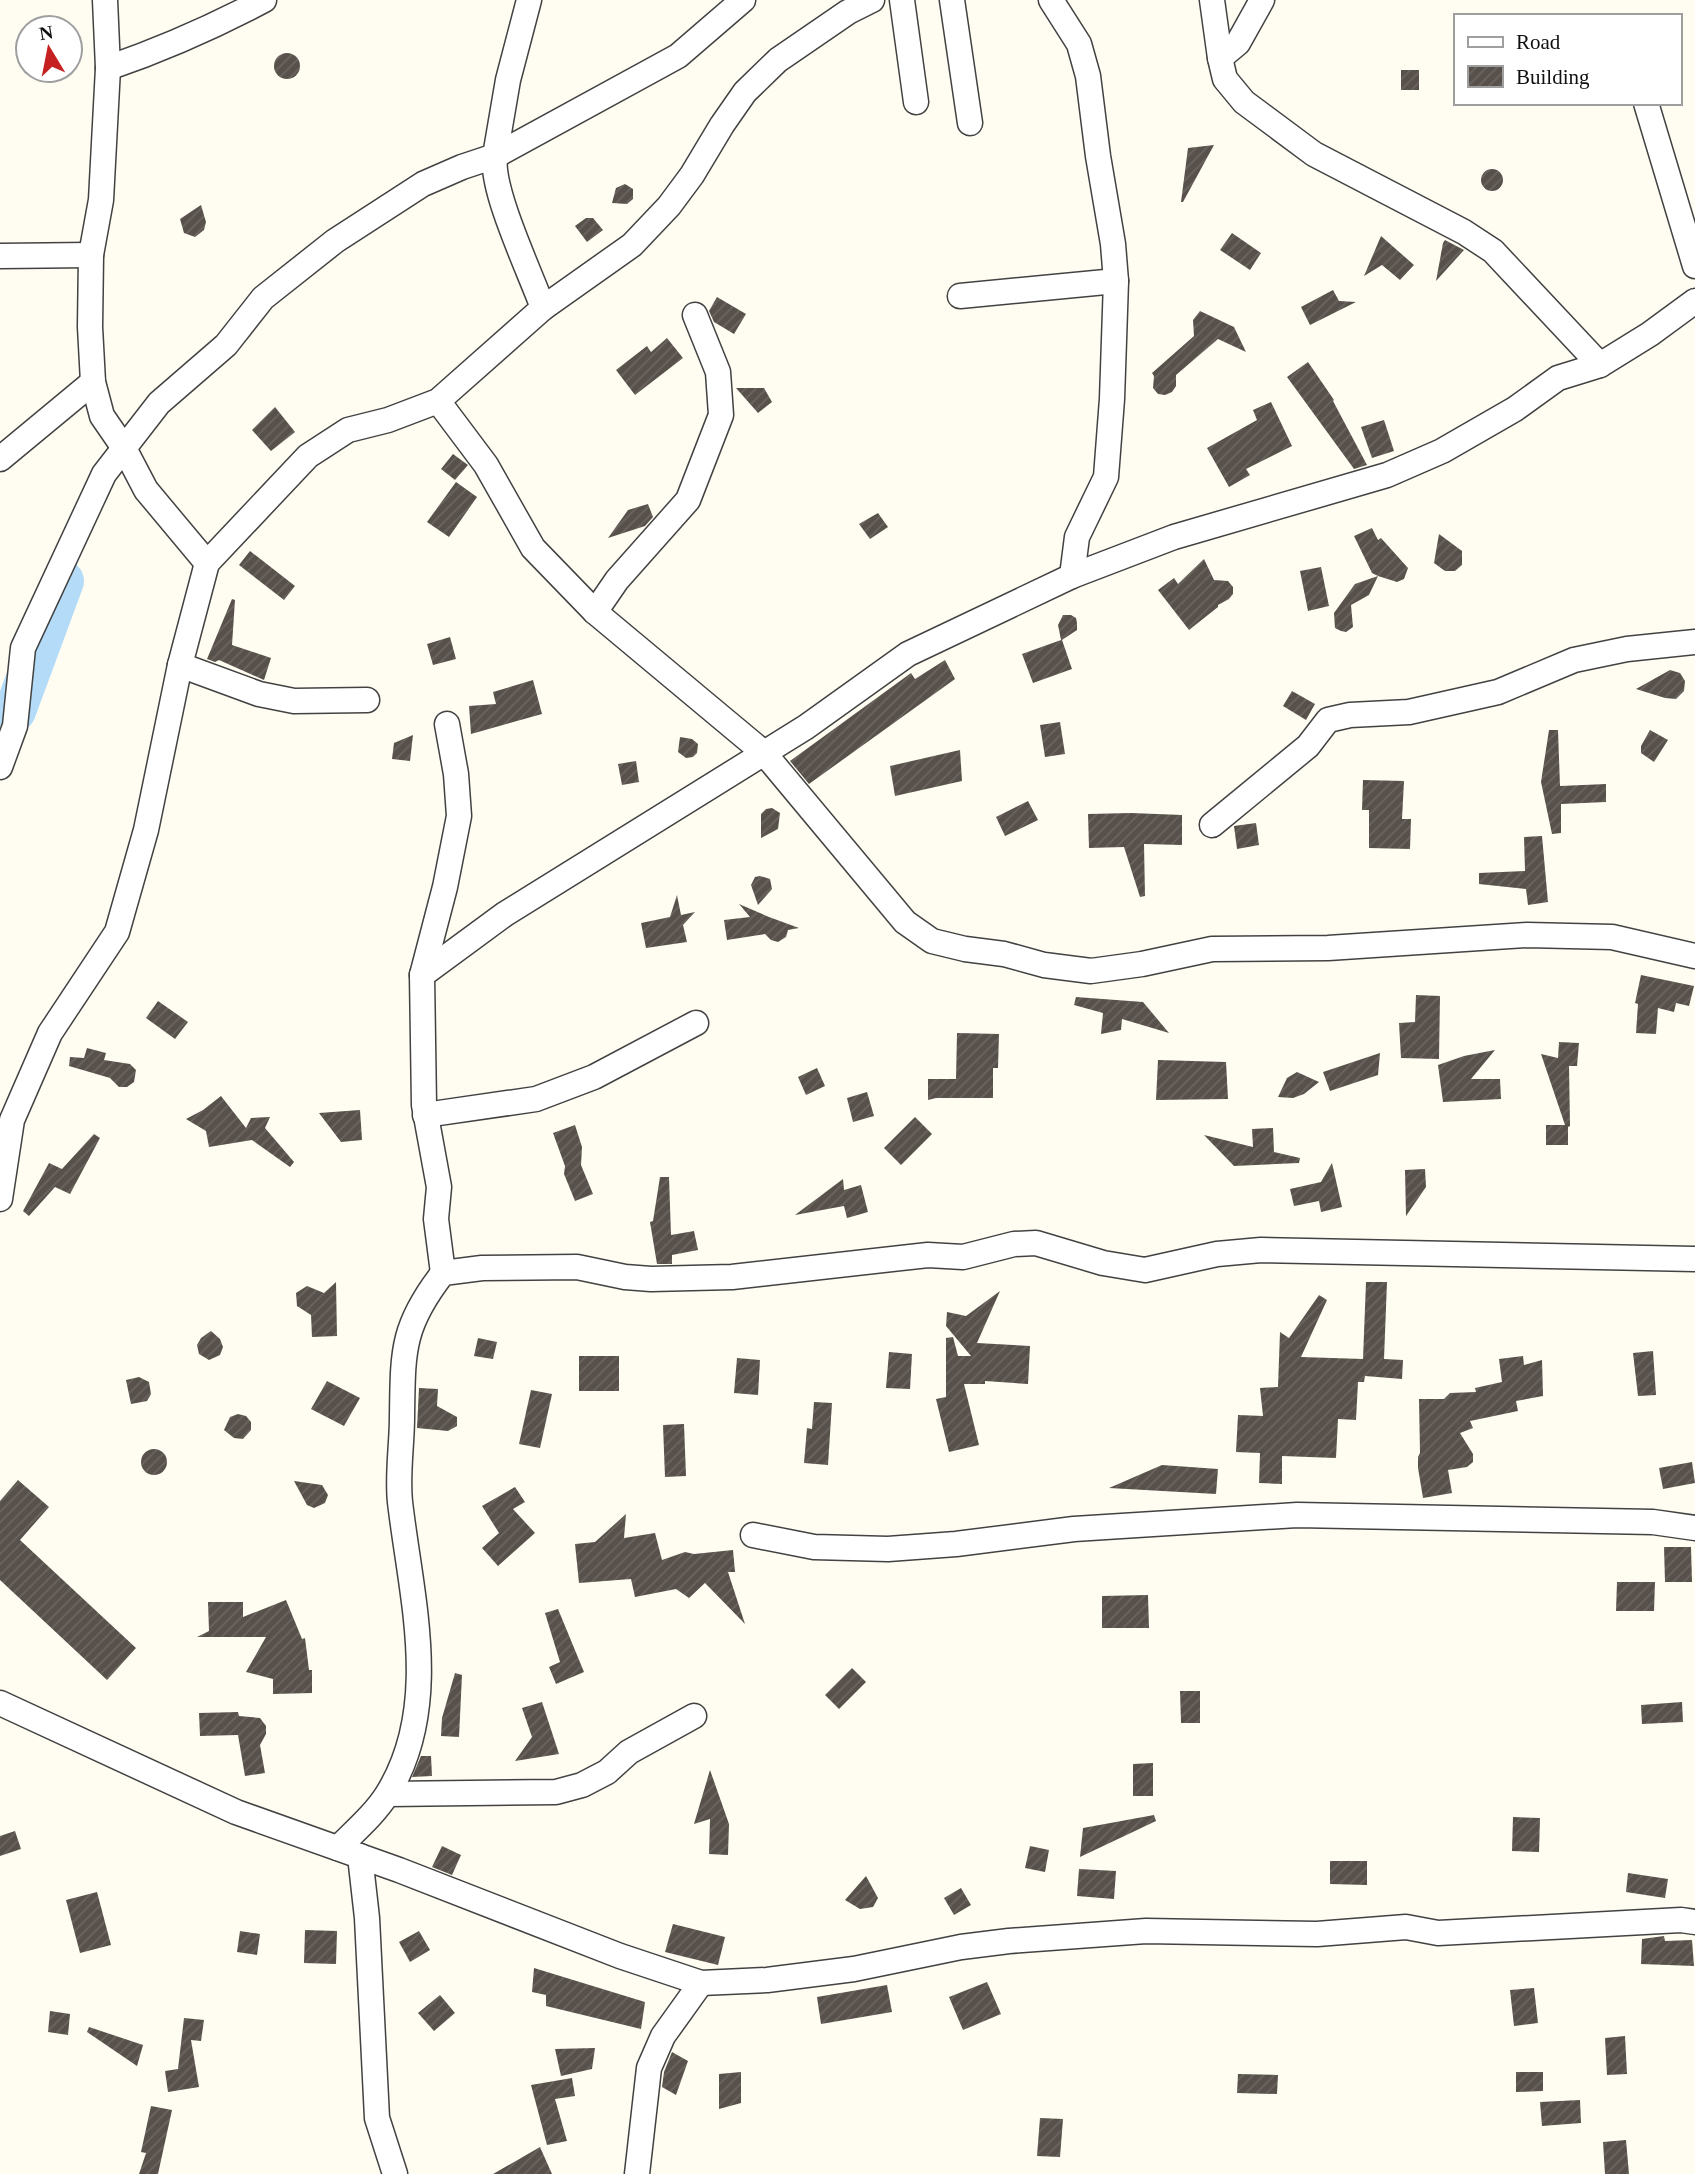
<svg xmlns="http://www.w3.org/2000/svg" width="1695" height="2174" viewBox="0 0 1695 2174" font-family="'Times New Roman',serif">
<defs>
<pattern id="building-hatch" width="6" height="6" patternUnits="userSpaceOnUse" patternTransform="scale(1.75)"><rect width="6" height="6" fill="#58514b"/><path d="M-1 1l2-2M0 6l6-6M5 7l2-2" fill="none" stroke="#6b6561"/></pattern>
</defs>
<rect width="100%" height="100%" fill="#fffdf1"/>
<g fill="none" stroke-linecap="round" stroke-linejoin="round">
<polyline stroke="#b4dcf8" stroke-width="42" points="15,711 63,581"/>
</g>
<g fill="url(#building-hatch)">
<circle cx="287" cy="66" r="13"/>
<rect x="1401" y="70" width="18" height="20"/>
<polygon points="1214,145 1183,202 1181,202 1188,148"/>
<circle cx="1492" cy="180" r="11"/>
<polygon points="625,184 633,189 633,199 627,204 612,203 616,188"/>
<polygon points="201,205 206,222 204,230 195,237 184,233 180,219"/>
<polygon points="586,218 593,218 603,230 587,242 575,226"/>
<polygon points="1232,233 1261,253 1250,270 1220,250"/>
<polygon points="1381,236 1414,265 1400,280 1382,265 1364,276"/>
<polygon points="1445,240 1464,250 1436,281 1443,243"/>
<polygon points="1333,290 1339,301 1356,302 1310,325 1301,307"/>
<polygon points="717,297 746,314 734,334 714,322 709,311"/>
<polygon points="1200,311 1234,327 1246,352 1218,339 1176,375 1176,386 1172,392 1165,395 1158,394 1153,388 1154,376 1152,373 1194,336 1193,320"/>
<polygon points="667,338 683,358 635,395 616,370 647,346 651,352"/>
<polygon points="1308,362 1334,400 1333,401 1367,465 1354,469 1287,377"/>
<polygon points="736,388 764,388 772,402 758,413"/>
<polygon points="1271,402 1292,446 1246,469 1250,475 1229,487 1207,448 1257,420 1253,410"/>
<polygon points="275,407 295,432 271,451 252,430"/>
<polygon points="1384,420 1394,451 1372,458 1361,427"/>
<polygon points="453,454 468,465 455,480 441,469"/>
<polygon points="456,482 477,497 449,537 427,522"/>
<polygon points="648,504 653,517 645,526 608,538 628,510"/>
<polygon points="878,513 888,527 870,539 859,524"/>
<polygon points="1372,528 1378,540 1381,538 1408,568 1404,579 1397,582 1378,576 1369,595 1351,605 1353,627 1346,632 1341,631 1335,628 1334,613 1355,584 1378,576 1372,573 1354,536"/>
<polygon points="1439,534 1462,551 1462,565 1455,571 1445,571 1434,563"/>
<polygon points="250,551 295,586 284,600 239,565"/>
<polygon points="1204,559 1214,580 1228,581 1233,587 1233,594 1229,599 1218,605 1218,607 1189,630 1158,590 1174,578 1178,584"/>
<polygon points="1321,567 1329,606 1308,611 1300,571"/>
<polygon points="232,599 235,600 232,645 271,658 264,680 219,660 215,662 207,659"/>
<polygon points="1063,615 1071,615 1076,618 1077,623 1077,630 1062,640 1072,669 1033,683 1022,654 1061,640 1058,625"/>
<polygon points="450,637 456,659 433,665 427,644"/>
<polygon points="945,660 955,679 809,784 790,761 911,673 915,679"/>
<polygon points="1670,670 1680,673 1685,681 1684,691 1676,699 1665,698 1636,689"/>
<polygon points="533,680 542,714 471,734 469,706 496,704 493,692"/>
<polygon points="1292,691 1315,704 1306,720 1283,706"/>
<polygon points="1060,722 1065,754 1045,757 1040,725"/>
<polygon points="1549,730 1558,730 1560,786 1606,784 1606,802 1561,804 1561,833 1552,834 1541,782"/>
<polygon points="1650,730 1668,740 1654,762 1641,753 1641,746"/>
<polygon points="413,735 410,761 392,759 394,743"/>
<polygon points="680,737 692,739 698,744 697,753 693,757 686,758 678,752"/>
<polygon points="960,750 962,781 895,796 890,766"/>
<polygon points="636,761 639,782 622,785 618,764"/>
<polygon points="1363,780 1404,781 1402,819 1411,819 1410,849 1369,848 1369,810 1362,810"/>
<polygon points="1028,801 1038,820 1005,836 996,817"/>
<polygon points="772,808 780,813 778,829 761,838 761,814 766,809"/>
<polygon points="1131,813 1182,815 1182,845 1144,844 1145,896 1140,897 1124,847 1089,848 1088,814"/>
<polygon points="1256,823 1259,845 1237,849 1234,826"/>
<polygon points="1542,836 1548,902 1528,905 1526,889 1479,884 1479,873 1525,871 1524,837"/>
<polygon points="760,876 770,879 772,889 758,905 751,885 755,877"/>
<polygon points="677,895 681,915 695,912 683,925 687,942 646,948 641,923 670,917"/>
<polygon points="739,904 769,917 799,928 788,930 786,937 778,942 771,940 765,934 727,940 724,920 750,917"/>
<polygon points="1641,975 1694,986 1689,1006 1676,1003 1674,1012 1658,1008 1656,1034 1636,1033 1638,1004 1635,1003"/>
<polygon points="1416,995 1440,996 1439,1059 1401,1058 1399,1023 1415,1022"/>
<polygon points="1076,997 1143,1002 1169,1033 1122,1019 1121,1030 1101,1034 1103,1013 1074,1005"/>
<polygon points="158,1001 188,1022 175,1039 146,1018"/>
<polygon points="957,1033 999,1034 998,1068 993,1068 993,1098 936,1098 928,1100 928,1079 956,1079"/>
<polygon points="1559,1042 1579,1043 1577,1066 1569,1066 1570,1126 1568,1127 1568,1145 1546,1145 1546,1125 1565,1125 1541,1054 1558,1058"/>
<polygon points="87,1048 106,1053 104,1060 130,1064 136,1070 134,1082 127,1087 119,1087 110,1078 69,1066 70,1057 84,1058"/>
<polygon points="1495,1050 1471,1079 1500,1079 1501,1099 1443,1102 1438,1065 1464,1056"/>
<polygon points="1380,1053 1378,1075 1330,1091 1323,1072"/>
<polygon points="1158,1060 1226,1062 1228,1099 1156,1100"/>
<polygon points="817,1068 825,1086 806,1095 798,1077"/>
<polygon points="1297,1072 1319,1082 1304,1094 1293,1098 1278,1097 1287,1078"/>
<polygon points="867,1092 874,1116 853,1122 847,1098"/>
<polygon points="221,1096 246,1128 251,1118 270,1117 265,1128 294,1162 290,1167 252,1140 209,1147 206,1131 186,1119 203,1110"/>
<polygon points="360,1110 362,1140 341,1142 319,1113"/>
<polygon points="915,1117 932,1134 901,1165 884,1148"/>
<polygon points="575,1125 582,1147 581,1165 593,1194 575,1201 564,1174 565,1166 553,1133"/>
<polygon points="1273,1128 1274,1152 1300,1158 1299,1163 1234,1166 1204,1135 1253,1147 1252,1129"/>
<polygon points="94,1134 100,1138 70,1194 55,1187 29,1216 23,1211 49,1163 62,1169"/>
<polygon points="1332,1163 1342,1207 1321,1212 1319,1201 1294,1206 1290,1189 1321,1182"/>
<polygon points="1425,1169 1426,1187 1406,1216 1405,1170"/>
<polygon points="660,1177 669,1177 671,1235 694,1231 698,1250 672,1255 672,1264 657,1264 650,1222 653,1221"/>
<polygon points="843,1179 844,1190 861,1185 868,1212 847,1218 844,1206 795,1215"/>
<polygon points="336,1282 337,1336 312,1337 311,1315 297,1306 296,1293 307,1286 324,1293"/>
<polygon points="1366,1282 1387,1282 1384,1359 1403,1360 1402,1379 1365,1376 1364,1382 1358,1382 1356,1420 1338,1419 1336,1458 1282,1456 1282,1484 1259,1483 1260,1453 1236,1452 1238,1415 1263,1416 1260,1388 1278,1387 1280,1332 1289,1338 1319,1295 1327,1300 1301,1357 1363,1359"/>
<polygon points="1000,1291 977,1343 1030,1346 1028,1384 985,1381 985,1384 964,1384 979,1445 949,1452 936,1399 946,1397 946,1338 953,1337 958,1356 971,1356 946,1326 947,1312 966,1316"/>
<polygon points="211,1331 220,1339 223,1347 220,1355 209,1360 199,1354 197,1345 201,1338"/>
<polygon points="478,1338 497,1342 493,1359 474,1356"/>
<polygon points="1653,1351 1656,1395 1638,1396 1633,1353"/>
<polygon points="889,1352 912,1354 910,1389 886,1388"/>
<rect x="579" y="1356" width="40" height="35"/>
<polygon points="1523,1356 1524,1365 1542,1360 1543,1396 1516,1401 1518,1411 1470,1421 1473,1428 1460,1433 1473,1454 1473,1462 1467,1467 1448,1470 1452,1493 1423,1498 1418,1468 1418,1457 1420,1453 1419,1399 1444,1399 1450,1393 1476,1392 1475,1388 1502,1382 1499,1359"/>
<polygon points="737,1358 760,1360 758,1395 734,1393"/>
<polygon points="139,1377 149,1382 151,1394 147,1401 131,1404 126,1380"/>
<polygon points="327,1381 360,1398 344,1426 311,1409"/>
<polygon points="419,1388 438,1389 437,1406 457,1417 457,1426 448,1431 417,1428"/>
<polygon points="531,1390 552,1394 540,1448 519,1444"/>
<polygon points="814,1402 832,1403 828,1465 804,1463 807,1428 812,1429"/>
<polygon points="238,1414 246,1416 251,1422 251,1430 243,1439 234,1438 224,1430 230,1417"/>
<polygon points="684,1424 686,1476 665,1477 663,1425"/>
<circle cx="154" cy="1462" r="13"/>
<polygon points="1692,1462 1695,1483 1663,1489 1659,1468"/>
<polygon points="1162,1465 1218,1469 1216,1494 1109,1488"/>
<polygon points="18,1480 49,1507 20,1540 136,1648 107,1680 0,1580 0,1501"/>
<polygon points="294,1481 322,1485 328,1495 325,1503 314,1508 307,1505"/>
<polygon points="515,1487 525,1502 513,1509 535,1533 498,1566 482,1548 499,1533 482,1506"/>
<polygon points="626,1514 624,1538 655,1533 662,1560 685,1552 694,1554 733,1550 735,1572 728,1572 745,1624 705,1583 689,1598 676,1589 635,1597 631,1579 579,1583 575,1544 595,1542"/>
<polygon points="1664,1547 1691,1547 1692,1582 1665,1582"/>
<polygon points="1617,1582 1655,1582 1654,1611 1616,1611"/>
<polygon points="1148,1595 1149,1628 1102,1628 1102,1596"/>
<polygon points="286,1600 302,1639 305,1638 309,1670 312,1670 312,1693 273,1694 273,1679 246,1672 266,1637 197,1637 209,1631 208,1602 243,1602 243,1617"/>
<polygon points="558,1609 584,1672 556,1684 549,1667 560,1662 545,1613"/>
<polygon points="852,1668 866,1682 839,1709 825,1695"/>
<polygon points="455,1673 462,1675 459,1737 441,1736 442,1718"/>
<polygon points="1180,1691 1200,1691 1200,1723 1181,1723"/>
<polygon points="542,1702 559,1754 515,1761 532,1737 522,1708"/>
<polygon points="1682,1702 1683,1722 1642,1724 1641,1705"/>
<polygon points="238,1712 239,1716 260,1718 266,1726 266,1734 260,1745 265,1773 245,1776 238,1735 200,1736 199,1713"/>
<polygon points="421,1756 431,1756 432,1776 412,1777"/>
<polygon points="1153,1763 1153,1796 1133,1796 1133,1764"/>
<polygon points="710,1770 729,1824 728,1855 709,1854 710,1819 694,1824"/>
<polygon points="1154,1815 1156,1821 1080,1857 1083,1828"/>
<polygon points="1513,1817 1540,1818 1539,1852 1512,1851"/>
<polygon points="15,1831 21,1849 0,1856 0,1836"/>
<polygon points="442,1846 461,1855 452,1875 432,1867"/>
<polygon points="1030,1846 1049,1850 1045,1872 1025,1868"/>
<polygon points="1330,1861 1367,1861 1367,1885 1330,1884"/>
<polygon points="1079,1869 1116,1871 1114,1899 1077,1896"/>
<polygon points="1628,1873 1668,1879 1665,1898 1626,1892"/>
<polygon points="866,1876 878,1898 873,1907 860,1909 845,1900"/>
<polygon points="961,1888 971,1905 954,1915 944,1898"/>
<polygon points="97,1892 111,1945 80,1953 66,1900"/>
<polygon points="673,1924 725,1937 718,1965 665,1952"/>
<polygon points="305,1930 337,1931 336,1964 304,1963"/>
<polygon points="240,1931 260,1934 257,1955 237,1952"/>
<polygon points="419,1931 430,1950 410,1962 399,1942"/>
<polygon points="1664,1936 1665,1941 1692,1940 1694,1966 1641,1964 1642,1939"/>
<polygon points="534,1968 645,2002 641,2029 546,2006 546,1995 532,1992"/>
<polygon points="987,1982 1001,2014 963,2030 949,1997"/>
<polygon points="887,1985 892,2012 821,2024 817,1997"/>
<polygon points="1534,1988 1538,2023 1514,2026 1510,1990"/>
<polygon points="440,1995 455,2013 434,2031 418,2013"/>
<polygon points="50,2011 70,2014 68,2035 48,2032"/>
<polygon points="184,2018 204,2020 201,2041 191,2040 199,2087 168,2092 165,2071 178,2069"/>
<polygon points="89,2027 143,2045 137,2066 87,2032"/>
<polygon points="1625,2036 1627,2074 1607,2075 1605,2038"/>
<polygon points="595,2048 592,2069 561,2076 555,2049"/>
<polygon points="672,2052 688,2061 676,2095 662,2087 664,2072"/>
<polygon points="741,2072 741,2103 719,2109 719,2074"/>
<polygon points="1516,2072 1543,2072 1543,2091 1516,2092"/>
<polygon points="1238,2074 1278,2075 1277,2094 1237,2093"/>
<polygon points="572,2078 575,2096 555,2099 567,2141 547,2145 531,2085"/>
<polygon points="1580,2100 1581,2123 1542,2126 1540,2102"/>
<polygon points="151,2106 172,2110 158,2174 139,2174 146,2153 141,2152"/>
<polygon points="1040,2118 1063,2119 1060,2157 1037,2156"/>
<polygon points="1626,2140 1629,2174 1605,2174 1603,2142"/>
<polygon points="540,2147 552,2174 493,2174"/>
</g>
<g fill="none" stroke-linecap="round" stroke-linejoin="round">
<g stroke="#424242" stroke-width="27">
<g id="minor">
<polyline points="105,0 108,68 101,200 91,255 90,327 93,382 102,416 124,448 146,490 207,563"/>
<polyline points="529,0 508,80 495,156 678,56 743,0"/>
<polyline points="902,0 916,102"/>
<polyline points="952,0 970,123"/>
<polyline points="1051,0 1079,44 1088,76 1098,156 1113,244 1116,281 1112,399 1106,477 1077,537 1072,576"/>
<polyline points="1212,0 1220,58 1225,79 1244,102 1314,154 1464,232 1493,251 1600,365"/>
<polyline points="1220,58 1238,43 1262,0"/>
<path d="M108,68C163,49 213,27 264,0"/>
<polyline points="1646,103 1695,266"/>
<polyline points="0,256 91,255"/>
<polyline points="960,296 1116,281"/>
<polyline points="438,401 486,465 533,548 595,612 764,753 905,922 932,941 965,949 1004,954 1044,965 1091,971 1142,964 1212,949 1328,948 1527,935 1612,937 1695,956"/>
<polyline points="0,459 93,382"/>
<polyline points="595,612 617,580 688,500 721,415 718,372 695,315"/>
<polyline points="180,665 259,694 294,701 367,700"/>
<path d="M0,767L15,726L23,648L104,474L159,403L226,345L263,298L335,241L423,184L462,167L495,156C490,189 530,272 543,308"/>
<polyline points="1212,825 1308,746 1328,720 1350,715 1409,712 1498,692 1574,660 1627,649 1695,642"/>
<polyline points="422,975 445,887 459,816 456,774 447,724"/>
<polyline points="425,1115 536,1099 594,1077 696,1023"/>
<polyline points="0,1199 12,1120 50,1033 117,932 146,830 180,665 207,563 308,456 348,430 388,420 438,401 543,308 632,245 669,206 692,175 722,125 745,92 778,60 848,12 872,0"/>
<polyline points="443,1273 436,1219 439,1187 424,1105 422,975 505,914 806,727 908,654 1072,576 1174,537 1387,475 1442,451 1515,409 1558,378 1600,365 1650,334 1695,301"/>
<polyline points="753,1535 814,1547 888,1549 956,1544 1074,1529 1297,1515 1653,1522 1695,1528"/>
<polyline points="0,1703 236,1812 399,1870 620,1956 701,1983 767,1980 854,1969 961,1947 1009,1941 1146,1931 1317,1934 1406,1927 1438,1933 1681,1920 1695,1922"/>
<polyline points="388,1794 556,1792 582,1785 607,1772 629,1752 694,1716"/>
<path d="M338,1848C355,1831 375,1814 388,1793C442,1705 411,1597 400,1502C397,1474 402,1445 402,1417C403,1352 401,1327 443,1273L482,1268L577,1267L625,1277L651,1279L732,1277L928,1255L963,1257L1014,1244L1036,1243L1103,1263L1145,1270L1217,1254L1261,1250L1695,1259"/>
<polyline points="360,1856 367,1918 377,2118 395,2174"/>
<polyline points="637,2174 649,2068 663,2036 701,1983"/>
</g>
</g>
<use href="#minor" stroke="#fff" stroke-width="24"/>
</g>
<rect x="1454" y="14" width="228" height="91" fill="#ffffff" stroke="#9f9f9f" stroke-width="2"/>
<rect x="1468" y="37" width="35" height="10" fill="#ffffff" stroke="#9f9f9f" stroke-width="2"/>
<text x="1516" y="49" font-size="21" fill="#0f0f0f">Road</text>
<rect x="1468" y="66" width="35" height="21" fill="url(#building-hatch)" stroke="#9f9f9f" stroke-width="2"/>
<text x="1516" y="84" font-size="21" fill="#0f0f0f">Building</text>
<g transform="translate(49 49) rotate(350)"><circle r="33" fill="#ffffff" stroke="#9f9f9f" stroke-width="2"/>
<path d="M0-5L12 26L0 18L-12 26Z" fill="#c52122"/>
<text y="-10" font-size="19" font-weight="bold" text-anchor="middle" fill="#0f0f0f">N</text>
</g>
</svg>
